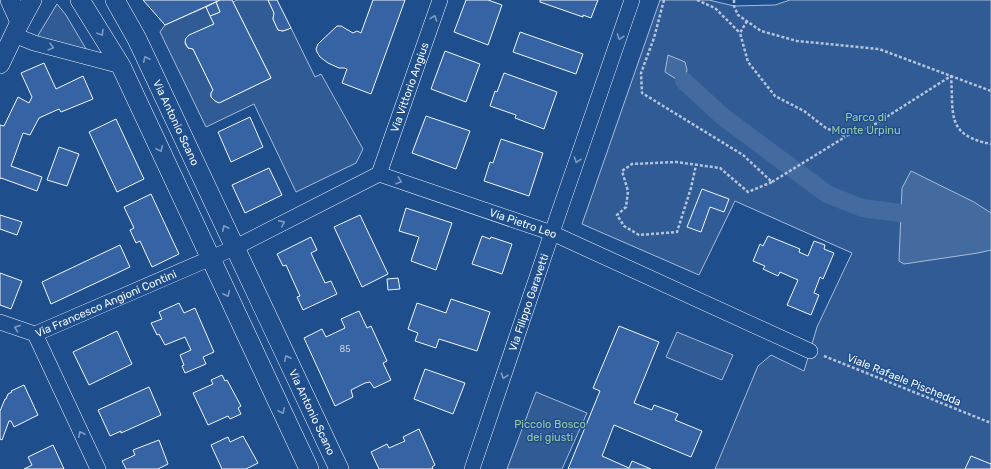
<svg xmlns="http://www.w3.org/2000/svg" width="991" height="469" viewBox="0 0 991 469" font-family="Rubik,sans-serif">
<rect width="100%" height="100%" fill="#1f4e8c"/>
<g fill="#305b95" stroke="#a8bbd7">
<polygon points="237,0 268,0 274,13 273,19 278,30 283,31 291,28 315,77 321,74 363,149 356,163 296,192 254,104 206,127 160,32 165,25 206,7 214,24 187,37 186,39 185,44 188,48 193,49 213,90 211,93 211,97 217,102 221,102 271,78 233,2"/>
<polygon points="660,0 709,0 734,6 775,5 790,0 991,0 991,469 715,469 758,366 771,355 804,371 817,327 852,253 735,201 699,275 582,224"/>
<polygon points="57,4 66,15 89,54 37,37"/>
<polygon points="677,332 733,355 722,380 666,357"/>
<polygon points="536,392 587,413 562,469 507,469"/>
</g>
<g fill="#446ba0" stroke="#a8bbd7">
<polygon points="668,55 685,62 687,70 684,84 665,72"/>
<polygon points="911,171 974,202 991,213 991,250 978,253 904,264 899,261 902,188"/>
</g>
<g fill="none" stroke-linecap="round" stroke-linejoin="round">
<polyline stroke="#446ba0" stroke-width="18" points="684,81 722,116 827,194 862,208 900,213"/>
</g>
<g fill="#3563a3" stroke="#f2f6ff">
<polygon points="143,0 220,0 165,25"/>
<polygon points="220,0 232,0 271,78 219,103 215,101 211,97 211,93 213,90 193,49 188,48 185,42 186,38 189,35 214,24 210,16 220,12 216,2"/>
<polygon points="268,0 277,0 291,28 283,31 278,30 273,19 274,13"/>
<polygon points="373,0 405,0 371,94 342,83 347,69 344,68 339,68 328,63 320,57 317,52 316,49 318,44 337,26 341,26 353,33 357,31 361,33"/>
<polygon points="466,0 488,0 502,5 488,45 454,32"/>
<polygon points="540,0 598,0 591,18 583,15 583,17 540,2"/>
<polygon points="216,2 220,12 210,16 206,7"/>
<polygon points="520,32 583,54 576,74 513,52"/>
<polygon points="445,51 480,64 466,102 431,89"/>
<polygon points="44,63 56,89 83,76 93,99 61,112 59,109 39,118 30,135 23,133 11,166 42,177 37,191 1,178 0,179 0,125 4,126 18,97 29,103 32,97 21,73"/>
<polygon points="504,73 557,92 544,129 515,118 516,115 490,106 495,91 497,92"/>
<polygon points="426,116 470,131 456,169 412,153"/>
<polygon points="250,117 263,147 231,162 218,132"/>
<polygon points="116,119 144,179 117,192 89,132"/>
<polygon points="501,139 543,153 529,196 484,181 490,162 493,163"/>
<polygon points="59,147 79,154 67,186 47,180"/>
<polygon points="269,168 282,195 245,213 232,185"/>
<polygon points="702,189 729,199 724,212 710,207 701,232 687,227"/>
<polygon points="151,194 179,254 152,267 140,241 136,243 130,230 134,228 124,207"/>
<polygon points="406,208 452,223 436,270 411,261 419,237 399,231"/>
<polygon points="0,215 22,222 17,235 0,229"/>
<polygon points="360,215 388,274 362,287 334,227"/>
<polygon points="482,236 490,239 491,237 512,244 502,274 472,264"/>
<polygon points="768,236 800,249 799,252 808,256 814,241 825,245 824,249 834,253 823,279 820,277 814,293 819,295 811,315 787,305 798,280 780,272 778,276 763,269 765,266 753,261 760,244 763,246"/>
<polygon points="311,237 317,250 311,253 325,283 331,281 337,294 303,310 297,297 300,296 286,265 283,266 277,254"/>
<polygon points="120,245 130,267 51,304 42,282"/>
<polygon points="0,273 22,281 11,309 0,305"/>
<polygon points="398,278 400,289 388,290 387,279"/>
<polygon points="451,299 490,312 477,351 439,339 436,348 415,341 418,333 408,329 417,303 446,313"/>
<polygon points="179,303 184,313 195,308 214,352 203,357 206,364 185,373 182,366 184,365 180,355 191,350 185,337 165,345 159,334 157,335 151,323 162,319 159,312"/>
<polygon points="359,311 367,328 371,326 387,361 383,363 391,380 374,388 370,382 365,383 351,390 353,397 335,406 304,338 322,329 326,337 345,328 341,319"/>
<polygon points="619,326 659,342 634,403 652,410 654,405 678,414 675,420 702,431 691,457 614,425 602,456 629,468 632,461 651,469 568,469 600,391 593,388"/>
<polygon points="117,331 132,364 89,385 73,352"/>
<polygon points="425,369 465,383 453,414 414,399"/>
<polygon points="222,375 225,381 227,380 241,406 238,408 241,414 230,419 228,416 208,425 193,393 213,384 211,380"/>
<polygon points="24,385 38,415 14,427 11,421 9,421 2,440 0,439 0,411 5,399 6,399 8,394 12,392 11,391"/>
<polygon points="149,387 161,415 121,433 121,431 110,436 98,410"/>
<polygon points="419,429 435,465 432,467 433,469 379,469 371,452 387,444 389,448 405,441 403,437"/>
<polygon points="243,436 258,463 246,469 222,469 211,445 228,437 230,442"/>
<polygon points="159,440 168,464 158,469 126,469 122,461 135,455 133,450"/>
<polygon points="53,445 64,469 24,469 32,465 28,457"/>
<polygon points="971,456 991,464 991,469 965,469"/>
</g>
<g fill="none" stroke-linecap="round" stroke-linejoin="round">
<g stroke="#f2f6ff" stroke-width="16">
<g id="minor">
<polyline points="14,35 34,43 121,66"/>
<path id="s1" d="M379,174L440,0"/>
<path id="s2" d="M0,322L35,334L234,248L379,174L552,233L810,351"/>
<polyline points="35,334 98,469"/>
<path id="s3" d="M472,469L557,218L632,0"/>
</g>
</g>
<g stroke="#f2f6ff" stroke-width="20">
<g id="tertiary">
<polyline points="10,0 20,22"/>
<polyline points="80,0 121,66 309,469"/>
<path id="s4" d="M115,0L137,39L339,469"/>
<polyline points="0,64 20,22 32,0"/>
</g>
</g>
<g stroke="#b3c4dc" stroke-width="2.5" stroke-dasharray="3 2" stroke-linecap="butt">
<polyline points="664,0 654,38 641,73 642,93 743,155 772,182 748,192 720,168 676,162 632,164 622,171 628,191 626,207 617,215 624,226 639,235 677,232 691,188 696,165"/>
<polyline points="697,0 715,8 740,33"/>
<polyline points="734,0 734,6 738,15 761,31 797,41 879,49 991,91"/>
<path d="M747,21L740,33L748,62L775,96L804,111L826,128L845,136L869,128L951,76C954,114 945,135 991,144"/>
<polyline points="772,182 845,137"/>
<polyline points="824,356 991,423"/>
</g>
<use href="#minor" stroke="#1f4e8c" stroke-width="15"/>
<use href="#tertiary" stroke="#1f4e8c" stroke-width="19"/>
</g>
<defs><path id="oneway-chevron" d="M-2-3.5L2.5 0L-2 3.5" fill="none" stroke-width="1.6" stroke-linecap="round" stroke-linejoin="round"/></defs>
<g stroke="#7e9ac0">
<use href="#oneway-chevron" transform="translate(434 18) rotate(-71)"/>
<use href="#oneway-chevron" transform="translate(101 33) rotate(58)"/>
<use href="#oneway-chevron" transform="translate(620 37) rotate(109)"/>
<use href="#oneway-chevron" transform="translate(51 47) rotate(15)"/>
<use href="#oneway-chevron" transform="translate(146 59) rotate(-115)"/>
<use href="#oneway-chevron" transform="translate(160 149) rotate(65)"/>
<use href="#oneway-chevron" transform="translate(577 160) rotate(109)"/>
<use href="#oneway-chevron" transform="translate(399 181) rotate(19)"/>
<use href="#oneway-chevron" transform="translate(282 223) rotate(-27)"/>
<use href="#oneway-chevron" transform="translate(225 228) rotate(-115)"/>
<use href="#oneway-chevron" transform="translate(227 294) rotate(65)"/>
<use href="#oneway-chevron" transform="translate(17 328) rotate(-160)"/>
<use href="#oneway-chevron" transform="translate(287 358) rotate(-115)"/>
<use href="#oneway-chevron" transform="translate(504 376) rotate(109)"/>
<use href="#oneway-chevron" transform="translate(282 411) rotate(65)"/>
<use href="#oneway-chevron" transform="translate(81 434) rotate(-115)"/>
</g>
<g text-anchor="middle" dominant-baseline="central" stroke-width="3" stroke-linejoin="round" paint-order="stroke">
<g font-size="9" fill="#c3d1e8">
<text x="345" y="349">85</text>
</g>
<g font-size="11" fill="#f2f6ff" stroke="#1f4e8c">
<text stroke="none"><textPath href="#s1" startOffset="92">Via Vittorio Angius</textPath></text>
<text stroke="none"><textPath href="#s4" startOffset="137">Via Antonio Scano</textPath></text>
<text stroke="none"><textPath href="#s2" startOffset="569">Via Pietro Leo</textPath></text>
<text stroke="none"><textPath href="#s2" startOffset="114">Via Francesco Angioni Contini</textPath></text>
<text stroke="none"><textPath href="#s3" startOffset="176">Via Filippo Garavetti</textPath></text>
<text transform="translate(904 380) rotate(22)">Viale Rafaele Pischedda</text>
<text stroke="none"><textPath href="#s4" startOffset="457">Via Antonio Scano</textPath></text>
</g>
<g font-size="11" fill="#97c8a6" stroke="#1f4e8c">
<text x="866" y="117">Parco di<tspan x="866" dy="13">Monte Urpinu</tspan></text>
<text x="550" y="424">Piccolo Bosco<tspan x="550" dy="13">dei giusti</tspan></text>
</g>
</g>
</svg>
